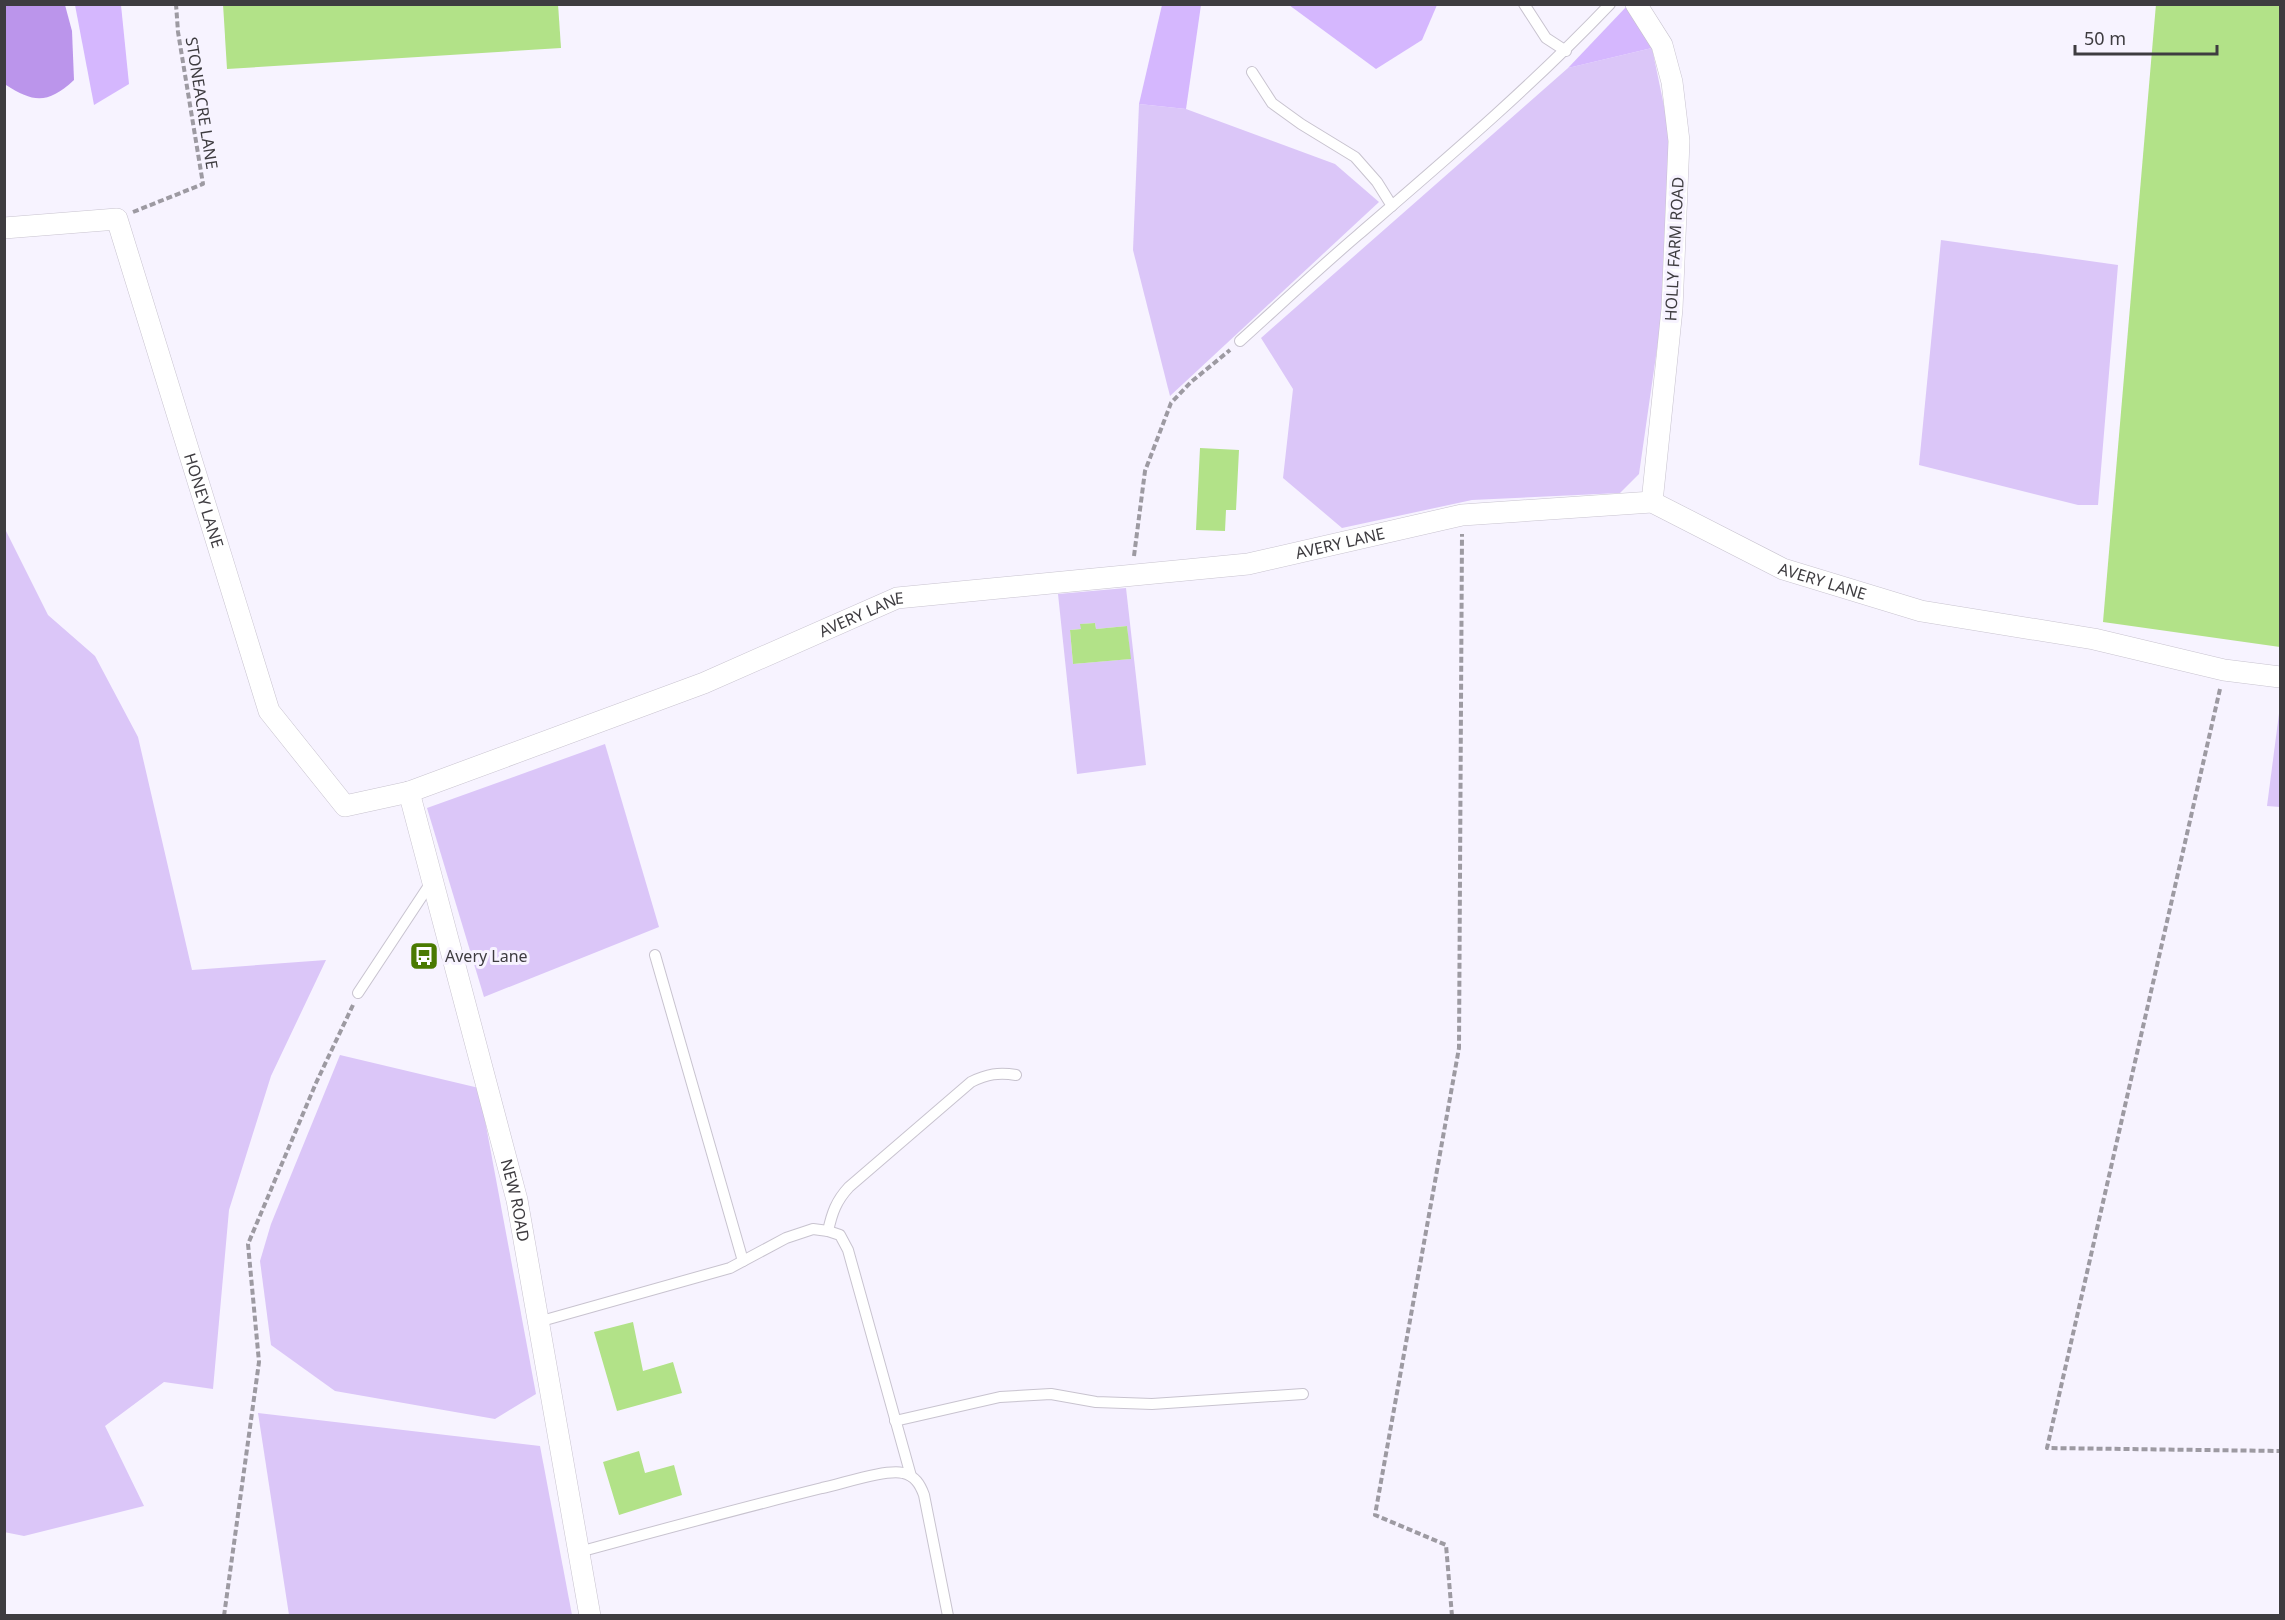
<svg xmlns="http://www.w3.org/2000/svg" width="2285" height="1620" viewBox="0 0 2285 1620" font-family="'Noto Sans',sans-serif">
<rect width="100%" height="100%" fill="#f7f3ff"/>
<g fill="#dbc6f8" fill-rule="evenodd">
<polygon points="1652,48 1670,135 1664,300 1639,474 1620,493 1472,500 1342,528 1283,478 1293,389 1261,338 1568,68"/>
<polygon points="1139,104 1186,109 1335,164 1379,202 1170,396 1133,250"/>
<polygon points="1941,240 2118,265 2098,505 2078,505 1919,465"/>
<polygon points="4,527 48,615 95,656 138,737 192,970 326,960 271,1076 229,1210 213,1389 164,1382 105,1426 144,1506 24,1536 4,1532"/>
<path d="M1126,588L1146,765L1077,774L1058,594ZM1095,623L1096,629L1127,626L1130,659L1073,664L1070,630L1081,629V624Z"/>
<polygon points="2280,706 2280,807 2267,806"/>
<polygon points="605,744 659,927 484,997 427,808"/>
<polygon points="340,1055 479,1088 536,1394 495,1419 335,1391 271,1345 260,1261 271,1224"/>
<polygon points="258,1413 540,1446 572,1615 289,1615"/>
</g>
<g fill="#d5b7fe">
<polygon points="75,5 121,5 129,84 94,105"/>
<polygon points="1162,5 1201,5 1186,109 1139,104"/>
<polygon points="1289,5 1437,5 1422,40 1376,69"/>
<polygon points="1627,6 1652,48 1568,68"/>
</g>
<path fill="#bb95eb" d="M65,5L72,31L74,80C48,104 34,103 6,85L5,81V5Z"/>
<g fill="#b2e288">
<polygon points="223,4 558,4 561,48 227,69"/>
<polygon points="2156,4 2280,4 2280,647 2103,622"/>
<polygon points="1200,448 1239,450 1236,510 1226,510 1225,531 1196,530"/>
<polygon points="1095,623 1096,629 1127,626 1131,659 1073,664 1070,630 1081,629 1080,624"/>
<polygon points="633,1322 643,1371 673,1362 682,1393 617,1411 594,1332"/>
<polygon points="639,1451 645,1473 674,1465 682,1495 619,1515 603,1462"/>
</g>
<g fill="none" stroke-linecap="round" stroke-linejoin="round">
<g stroke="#c8c3cf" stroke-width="12">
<g id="service">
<polyline points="1524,4 1546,38 1566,51"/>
<polyline points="1252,72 1272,103 1301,124 1355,157 1377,182 1392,206"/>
<path d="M1240,341C1279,306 1318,269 1358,235C1445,160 1531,87 1610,4"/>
<polyline points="655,955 743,1261"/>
<polyline points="358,993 432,881"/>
<path d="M828,1231C832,1213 836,1201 849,1187L971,1082C987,1074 999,1072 1016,1075"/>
<polyline points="538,1322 730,1268 786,1238 813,1229 828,1231 840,1235 848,1250 911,1476"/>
<polyline points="895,1421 1000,1397 1051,1394 1096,1402 1152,1404 1303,1394"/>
<path d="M579,1552C660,1530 741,1508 822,1488C842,1484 885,1469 903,1473C915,1476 920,1484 924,1495L948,1616"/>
</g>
</g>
<g stroke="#c8c3cf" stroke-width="22">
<g id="minor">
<polyline points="1636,4 1662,45 1672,82 1679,141 1672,309 1652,502"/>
<path id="s1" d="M4,228L117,219L269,711L345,806L409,792L704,683L897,598L1248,564L1462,515L1652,502L1783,569L1921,611L2094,639L2224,670L2280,677"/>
<path id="s2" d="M409,792L517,1200L590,1616"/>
</g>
</g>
<g stroke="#9d9aa2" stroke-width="4" stroke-dasharray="6 3" stroke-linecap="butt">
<polyline points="133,212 203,184 178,32 176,4"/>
<polyline points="1134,556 1145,471 1171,403 1191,382 1230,350"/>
<polyline points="2220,689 2047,1448 2280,1451"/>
<polyline points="224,1616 259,1362 248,1244 316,1083 353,1005"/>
<polyline points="1452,1616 1446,1545 1375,1515 1459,1048 1462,534"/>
</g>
<use href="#service" stroke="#fff" stroke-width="10"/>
<use href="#minor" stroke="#fff" stroke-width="21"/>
</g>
<defs>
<g id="bus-square" transform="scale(1.5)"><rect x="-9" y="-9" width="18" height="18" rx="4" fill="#4a7a01" stroke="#f7f3ff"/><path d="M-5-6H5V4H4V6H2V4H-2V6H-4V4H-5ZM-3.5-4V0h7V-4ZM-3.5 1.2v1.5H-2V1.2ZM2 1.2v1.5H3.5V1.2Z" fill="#fff"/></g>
</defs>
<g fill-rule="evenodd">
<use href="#bus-square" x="424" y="956"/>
</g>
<g text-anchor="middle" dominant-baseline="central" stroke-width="6" stroke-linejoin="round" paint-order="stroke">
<g font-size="16" fill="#3e3c40" stroke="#f7f3ff">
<text transform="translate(202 103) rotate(81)">STONEACRE LANE</text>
<text transform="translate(1674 249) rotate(-87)">HOLLY FARM ROAD</text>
<text stroke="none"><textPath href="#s1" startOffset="408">HONEY LANE</textPath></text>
<text stroke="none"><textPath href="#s1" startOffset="1788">AVERY LANE</textPath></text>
<text stroke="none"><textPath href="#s1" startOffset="2292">AVERY LANE</textPath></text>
<text stroke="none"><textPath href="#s1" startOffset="1302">AVERY LANE</textPath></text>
<text stroke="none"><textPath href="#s2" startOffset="422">NEW ROAD</textPath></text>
</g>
<g font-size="16" fill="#3e3c40" stroke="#f7f3ff" text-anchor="start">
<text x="445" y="956">Avery Lane</text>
</g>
</g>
<rect width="2285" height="1620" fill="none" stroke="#3e3c40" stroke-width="12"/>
<path d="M2075 45v9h142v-9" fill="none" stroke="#3e3c40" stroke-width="3"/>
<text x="2084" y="45" font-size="18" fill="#3e3c40" stroke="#f7f3ff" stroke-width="4.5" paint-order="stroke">50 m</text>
</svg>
